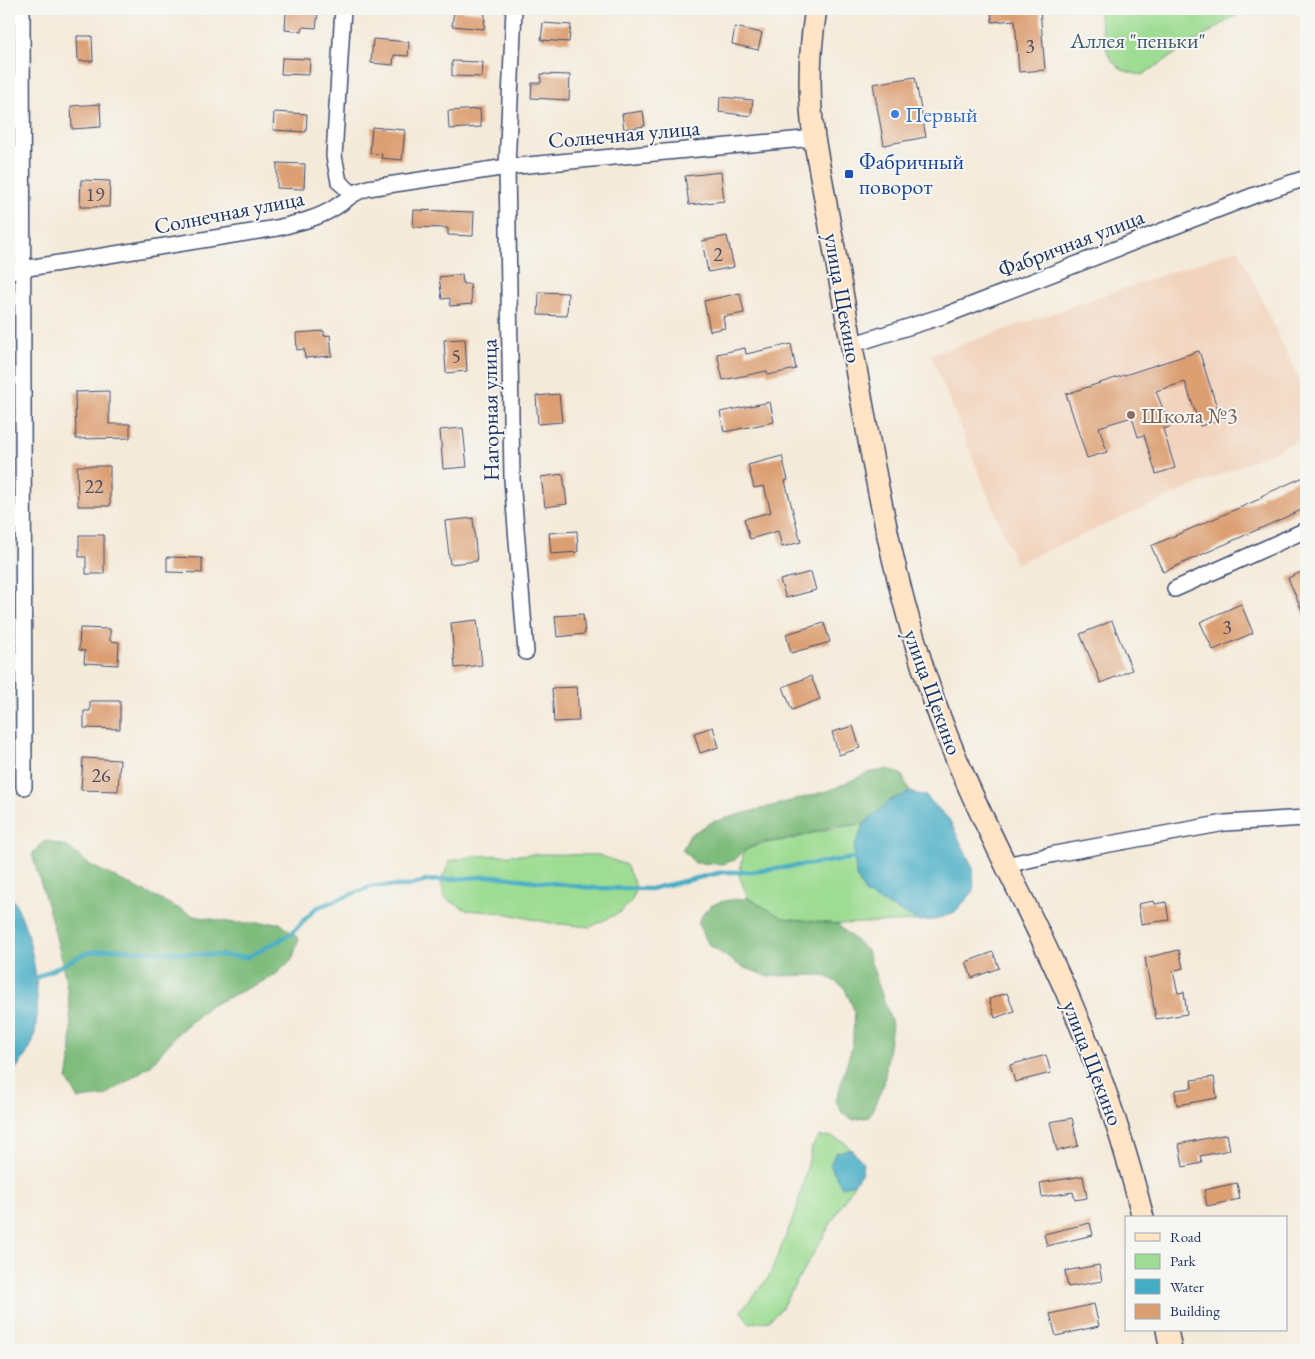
<svg xmlns="http://www.w3.org/2000/svg" width="1315" height="1359" viewBox="0 0 1315 1359" font-family="'EB Garamond',serif">
<rect width="100%" height="100%" fill="#f6f6f2"/>
<filter id="ink" filterUnits="userSpaceOnUse"><feTurbulence type="fractalNoise" baseFrequency=".02" numOctaves="2"/><feDisplacementMap in="SourceGraphic" scale="10" xChannelSelector="R" yChannelSelector="G"/><feConvolveMatrix kernelMatrix="1 2 1 2 8 2 1 2 1" color-interpolation-filters="sRGB"/></filter>
<filter id="wash" filterUnits="userSpaceOnUse"><feTurbulence type="fractalNoise" baseFrequency=".0096" numOctaves="4" result="noise"/><feDisplacementMap in="SourceGraphic" scale="20" xChannelSelector="R" yChannelSelector="G"/><feGaussianBlur stdDeviation="1.12" result="paint"/><feColorMatrix in="noise" values="0 0 0 0 0 0 0 0 0 0 0 0 0 0 0 0 0 1.4 0 .05"/><feComposite in="paint" operator="in"/></filter>
<g filter="url(#wash)">
<rect width="100%" height="100%" fill="#f4ead9"/>
<polygon fill="#f2d4be" points="1238,249 1306,394 1306,437 1016,564 931,355"/>
<g fill="#9ddc92" stroke="#5c8678">
<path d="M1097,9H1241L1238,14L1142,75C1099,69 1108,41 1097,9Z"/>
<path d="M864,824L854,848L856,876L866,894L919,921L837,924L783,918L748,898L739,875L744,851C763,841 773,843 792,839C817,832 838,826 864,824Z"/>
<polygon points="545,854 599,855 626,865 636,887 632,900 621,912 590,927 550,923 503,913 467,910 444,898 441,881 450,861 473,856"/>
<polygon points="829,1136 844,1142 851,1149 835,1153 842,1187 854,1184 781,1309 768,1321 749,1323 741,1311 769,1277 796,1211 812,1147 819,1137"/>
</g>
<g fill="#7ebc7c" stroke="#4c766d">
<polygon points="889,769 902,775 910,792 891,800 864,824 835,826 790,839 759,843 744,851 735,860 723,864 695,863 682,850 690,835 712,822 831,790 867,773"/>
<path d="M45,840L68,847L90,865L194,916L235,923H280L299,939L292,960L274,976L208,1007L178,1033L151,1065L105,1096L79,1099L67,1080C69,1069 71,1057 71,1046C73,981 50,916 32,854Z"/>
<path d="M748,898L783,918L837,924L867,951L892,1024L884,1084L869,1117L854,1120L843,1114L836,1101L852,1046L855,1012L844,987L824,975L767,976L740,966L709,945L698,924C708,899 724,901 748,898Z"/>
</g>
<g fill="#45acc5" stroke="#306e92">
<polygon points="910,792 926,796 949,819 973,868 974,891 955,912 935,920 919,921 866,894 856,876 854,848 864,824 891,800"/>
<path d="M12,898C33,928 44,1006 33,1041C28,1055 18,1066 9,1077V899Z"/>
<polygon points="851,1149 863,1162 862,1172 854,1184 842,1187 830,1165 835,1153"/>
</g>
<g fill="none" stroke-linecap="round" stroke-linejoin="round">
<polyline stroke="#45acc5" stroke-width="4.5" points="34,979 86,953 110,949 248,957 291,934 316,908 373,886 407,886 426,881 494,876 592,888 650,889 723,872 751,872 855,858"/>
</g>
<g id="blocks">
<g fill="#dc9f72">
<polygon points="991,9 1040,9 1045,70 1019,72 1015,20 992,22"/>
<polygon points="454,10 485,13 484,29 452,26"/>
<polygon points="286,11 318,14 316,28 303,27 302,32 285,30"/>
<polygon points="543,23 571,25 569,42 541,40"/>
<polygon points="735,27 762,33 758,50 732,44"/>
<polygon points="77,36 92,36 93,61 78,61"/>
<polygon points="373,39 409,42 408,56 394,55 393,65 371,63"/>
<polygon points="282,58 310,59 309,75 281,74"/>
<polygon points="452,61 483,62 482,77 452,76"/>
<polygon points="541,74 570,75 569,100 531,98 532,83 541,83"/>
<polygon points="915,77 926,137 884,145 873,84"/>
<polygon points="720,97 753,100 751,116 719,112"/>
<polygon points="100,104 101,127 72,129 71,106"/>
<polygon points="480,109 481,127 449,129 448,111"/>
<polygon points="643,111 645,126 624,129 622,114"/>
<polygon points="274,112 307,114 306,132 273,130"/>
<polygon points="372,127 405,130 402,160 381,158 382,154 370,153"/>
<polygon points="277,163 305,164 304,189 277,188"/>
<polygon points="721,172 724,201 689,205 685,176"/>
<polygon points="81,180 110,181 109,207 80,207"/>
<polygon points="414,210 474,212 473,236 448,235 448,228 413,227"/>
<polygon points="727,236 734,267 708,272 702,241"/>
<polygon points="462,274 463,284 470,284 472,304 450,306 450,298 442,299 439,277"/>
<polygon points="539,292 568,293 567,316 538,315"/>
<polygon points="740,293 744,313 723,317 725,328 710,331 704,301"/>
<polygon points="324,331 324,336 330,335 332,356 305,358 304,349 297,350 296,333"/>
<polygon points="465,339 467,371 446,373 444,340"/>
<polygon points="791,344 796,369 768,375 767,371 723,380 717,354 745,348 746,354"/>
<polygon points="1199,351 1221,420 1200,426 1185,382 1156,391 1170,427 1163,429 1175,468 1156,474 1144,435 1138,437 1132,417 1099,427 1107,452 1087,458 1066,394"/>
<polygon points="109,391 109,424 130,424 130,438 76,439 75,392"/>
<polygon points="559,394 562,422 538,424 536,396"/>
<polygon points="770,402 774,422 724,432 720,412"/>
<polygon points="463,428 467,467 443,469 440,430"/>
<polygon points="782,456 788,480 785,481 801,542 782,547 778,531 750,539 744,519 771,512 764,486 754,488 748,465"/>
<polygon points="77,466 110,466 110,506 78,506"/>
<polygon points="563,474 567,504 545,507 541,477"/>
<polygon points="1306,476 1306,508 1163,572 1151,546 1262,498 1261,496"/>
<polygon points="473,518 477,561 450,564 445,521"/>
<polygon points="577,531 578,552 551,554 549,533"/>
<polygon points="79,535 104,535 104,574 86,574 86,557 79,557"/>
<polygon points="167,557 202,558 202,573 167,572"/>
<polygon points="1306,570 1306,620 1288,578"/>
<polygon points="811,572 816,590 786,598 780,580"/>
<polygon points="1241,604 1253,633 1213,650 1200,622"/>
<polygon points="583,614 585,634 557,637 555,616"/>
<polygon points="477,620 482,665 455,668 451,623"/>
<polygon points="1112,621 1132,670 1101,683 1080,634"/>
<polygon points="824,623 830,642 791,653 786,634"/>
<polygon points="80,628 110,629 110,641 119,642 118,665 84,663 85,651 79,650"/>
<polygon points="811,676 820,699 792,710 783,687"/>
<polygon points="577,687 579,721 554,722 552,688"/>
<polygon points="90,701 120,701 120,729 84,728 84,711 90,711"/>
<polygon points="853,726 860,748 839,755 832,732"/>
<polygon points="713,727 719,747 700,753 694,733"/>
<polygon points="83,758 120,760 118,791 81,790"/>
<polygon points="1154,901 1155,904 1166,902 1169,920 1141,924 1138,904"/>
<polygon points="1179,950 1183,968 1173,971 1178,993 1184,992 1187,1014 1156,1019 1145,958"/>
<polygon points="993,952 999,968 972,978 966,962"/>
<polygon points="1007,993 1014,1011 995,1018 989,999"/>
<polygon points="1046,1055 1051,1073 1015,1082 1010,1065"/>
<polygon points="1214,1077 1217,1098 1177,1105 1175,1090 1192,1088 1191,1080"/>
<polygon points="1072,1118 1078,1146 1057,1151 1050,1122"/>
<polygon points="1227,1134 1230,1150 1200,1156 1202,1163 1183,1167 1179,1144"/>
<polygon points="1083,1176 1087,1198 1075,1200 1073,1192 1042,1197 1040,1183"/>
<polygon points="1237,1183 1240,1199 1207,1206 1204,1190"/>
<polygon points="1090,1223 1093,1235 1047,1246 1044,1234"/>
<polygon points="1099,1265 1102,1281 1068,1287 1065,1271"/>
<polygon points="1094,1304 1099,1326 1056,1336 1050,1314"/>
</g>
</g>
</g>
<g filter="url(#ink)">
<use href="#blocks" fill-opacity="0" stroke="#3c4b70" stroke-width="1"/>
<g fill="none" stroke-linecap="round" stroke-linejoin="round">
<g stroke="#3c4b70" stroke-width="18">
<g id="minor">
<polyline points="22,9 24,787"/>
<polyline points="343,9 334,156 339,182 352,193"/>
<polyline points="514,9 507,167 512,479 526,652"/>
<path d="M9,271L277,228C296,223 317,219 334,208C349,199 349,194 368,188L507,167L814,138"/>
<polyline points="851,345 946,315 1255,195 1306,178"/>
<polyline points="1175,589 1306,530"/>
<polyline points="1006,865 1055,854 1225,823 1306,818"/>
</g>
</g>
<g stroke="#3c4b70" stroke-width="24">
<g id="secondary">
<path d="M816,9C809,52 808,95 814,138C831,230 847,321 864,413C882,513 900,604 934,701C969,801 1023,894 1066,991C1098,1065 1124,1140 1143,1218"/>
<polyline points="1167,1330 1171,1350"/>
</g>
</g>
<use href="#minor" stroke="#fff" stroke-width="15"/>
<use href="#secondary" stroke="#ffe4c6" stroke-width="21"/>
</g>
</g>
<circle fill="#3f7fe0" stroke="#f6f6f2" stroke-width="2" cx="895" cy="114" r="5"/>
<rect fill="#1a4fb4" stroke="#f6f6f2" stroke-width="2" x="844" y="169" width="10" height="10" rx="2.5"/>
<circle fill="#8d6e63" stroke="#f6f6f2" stroke-width="2" cx="1131" cy="415" r="5"/>
<g text-anchor="middle" dominant-baseline="central" stroke-width="4" stroke-linejoin="round" paint-order="stroke">
<g font-size="20" fill="#4b4b63">
<text x="1030" y="46">3</text>
<text x="95" y="194">19</text>
<text x="718" y="254">2</text>
<text x="456" y="356">5</text>
<text x="94" y="486">22</text>
<text x="1227" y="627">3</text>
<text x="101" y="775">26</text>
</g>
<g font-size="22" fill="#3c5a6b" stroke="#f6f6f2">
<text x="1138" y="40">Аллея "пеньки"</text>
</g>
<g font-size="22" fill="#366cbe" stroke="#f6f6f2" text-anchor="start">
<text x="905" y="114">Первый</text>
</g>
<g font-size="22" fill="#1b2f5e" stroke="#f6f6f2">
<text transform="translate(624 134) rotate(-5)">Солнечная улица</text>
<text transform="translate(229 212) rotate(-11)">Солнечная улица</text>
<text transform="translate(1071 243) rotate(-21)">Фабричная улица</text>
<text transform="translate(843 298) rotate(80)">улица Щекино</text>
<text transform="translate(490 410) rotate(-91)">Нагорная улица</text>
<text transform="translate(933 692) rotate(70)">улица Щекино</text>
<text transform="translate(1093 1063) rotate(69)">улица Щекино</text>
</g>
<g font-size="22" fill="#164399" stroke="#f6f6f2" text-anchor="start">
<text x="859" y="161">Фабричный<tspan x="859" dy="25">поворот</tspan></text>
</g>
<g font-size="22" fill="#785e54" stroke="#f6f6f2" text-anchor="start">
<text x="1141" y="415">Школа №3</text>
</g>
</g>
<rect width="1315" height="1359" fill="none" stroke="#f6f6f2" stroke-width="30"/>
<rect x="1125" y="1216" width="162" height="115" fill="#f6f6f2" stroke="#9ea6b7"/>
<rect x="1135" y="1233" width="25" height="8" fill="#ffe4c6" stroke="#9ea6b7"/>
<text x="1170" y="1242" font-size="15" fill="#1b2f5e">Road</text>
<rect x="1135" y="1254" width="25" height="15" fill="#9ddc92" stroke="#9ea6b7"/>
<text x="1170" y="1266" font-size="15" fill="#1b2f5e">Park</text>
<rect x="1135" y="1279" width="25" height="15" fill="#45acc5" stroke="#9ea6b7"/>
<text x="1170" y="1292" font-size="15" fill="#1b2f5e">Water</text>
<rect x="1135" y="1304" width="25" height="15" fill="#dc9f72" stroke="#9ea6b7"/>
<text x="1170" y="1316" font-size="15" fill="#1b2f5e">Building</text>
</svg>
